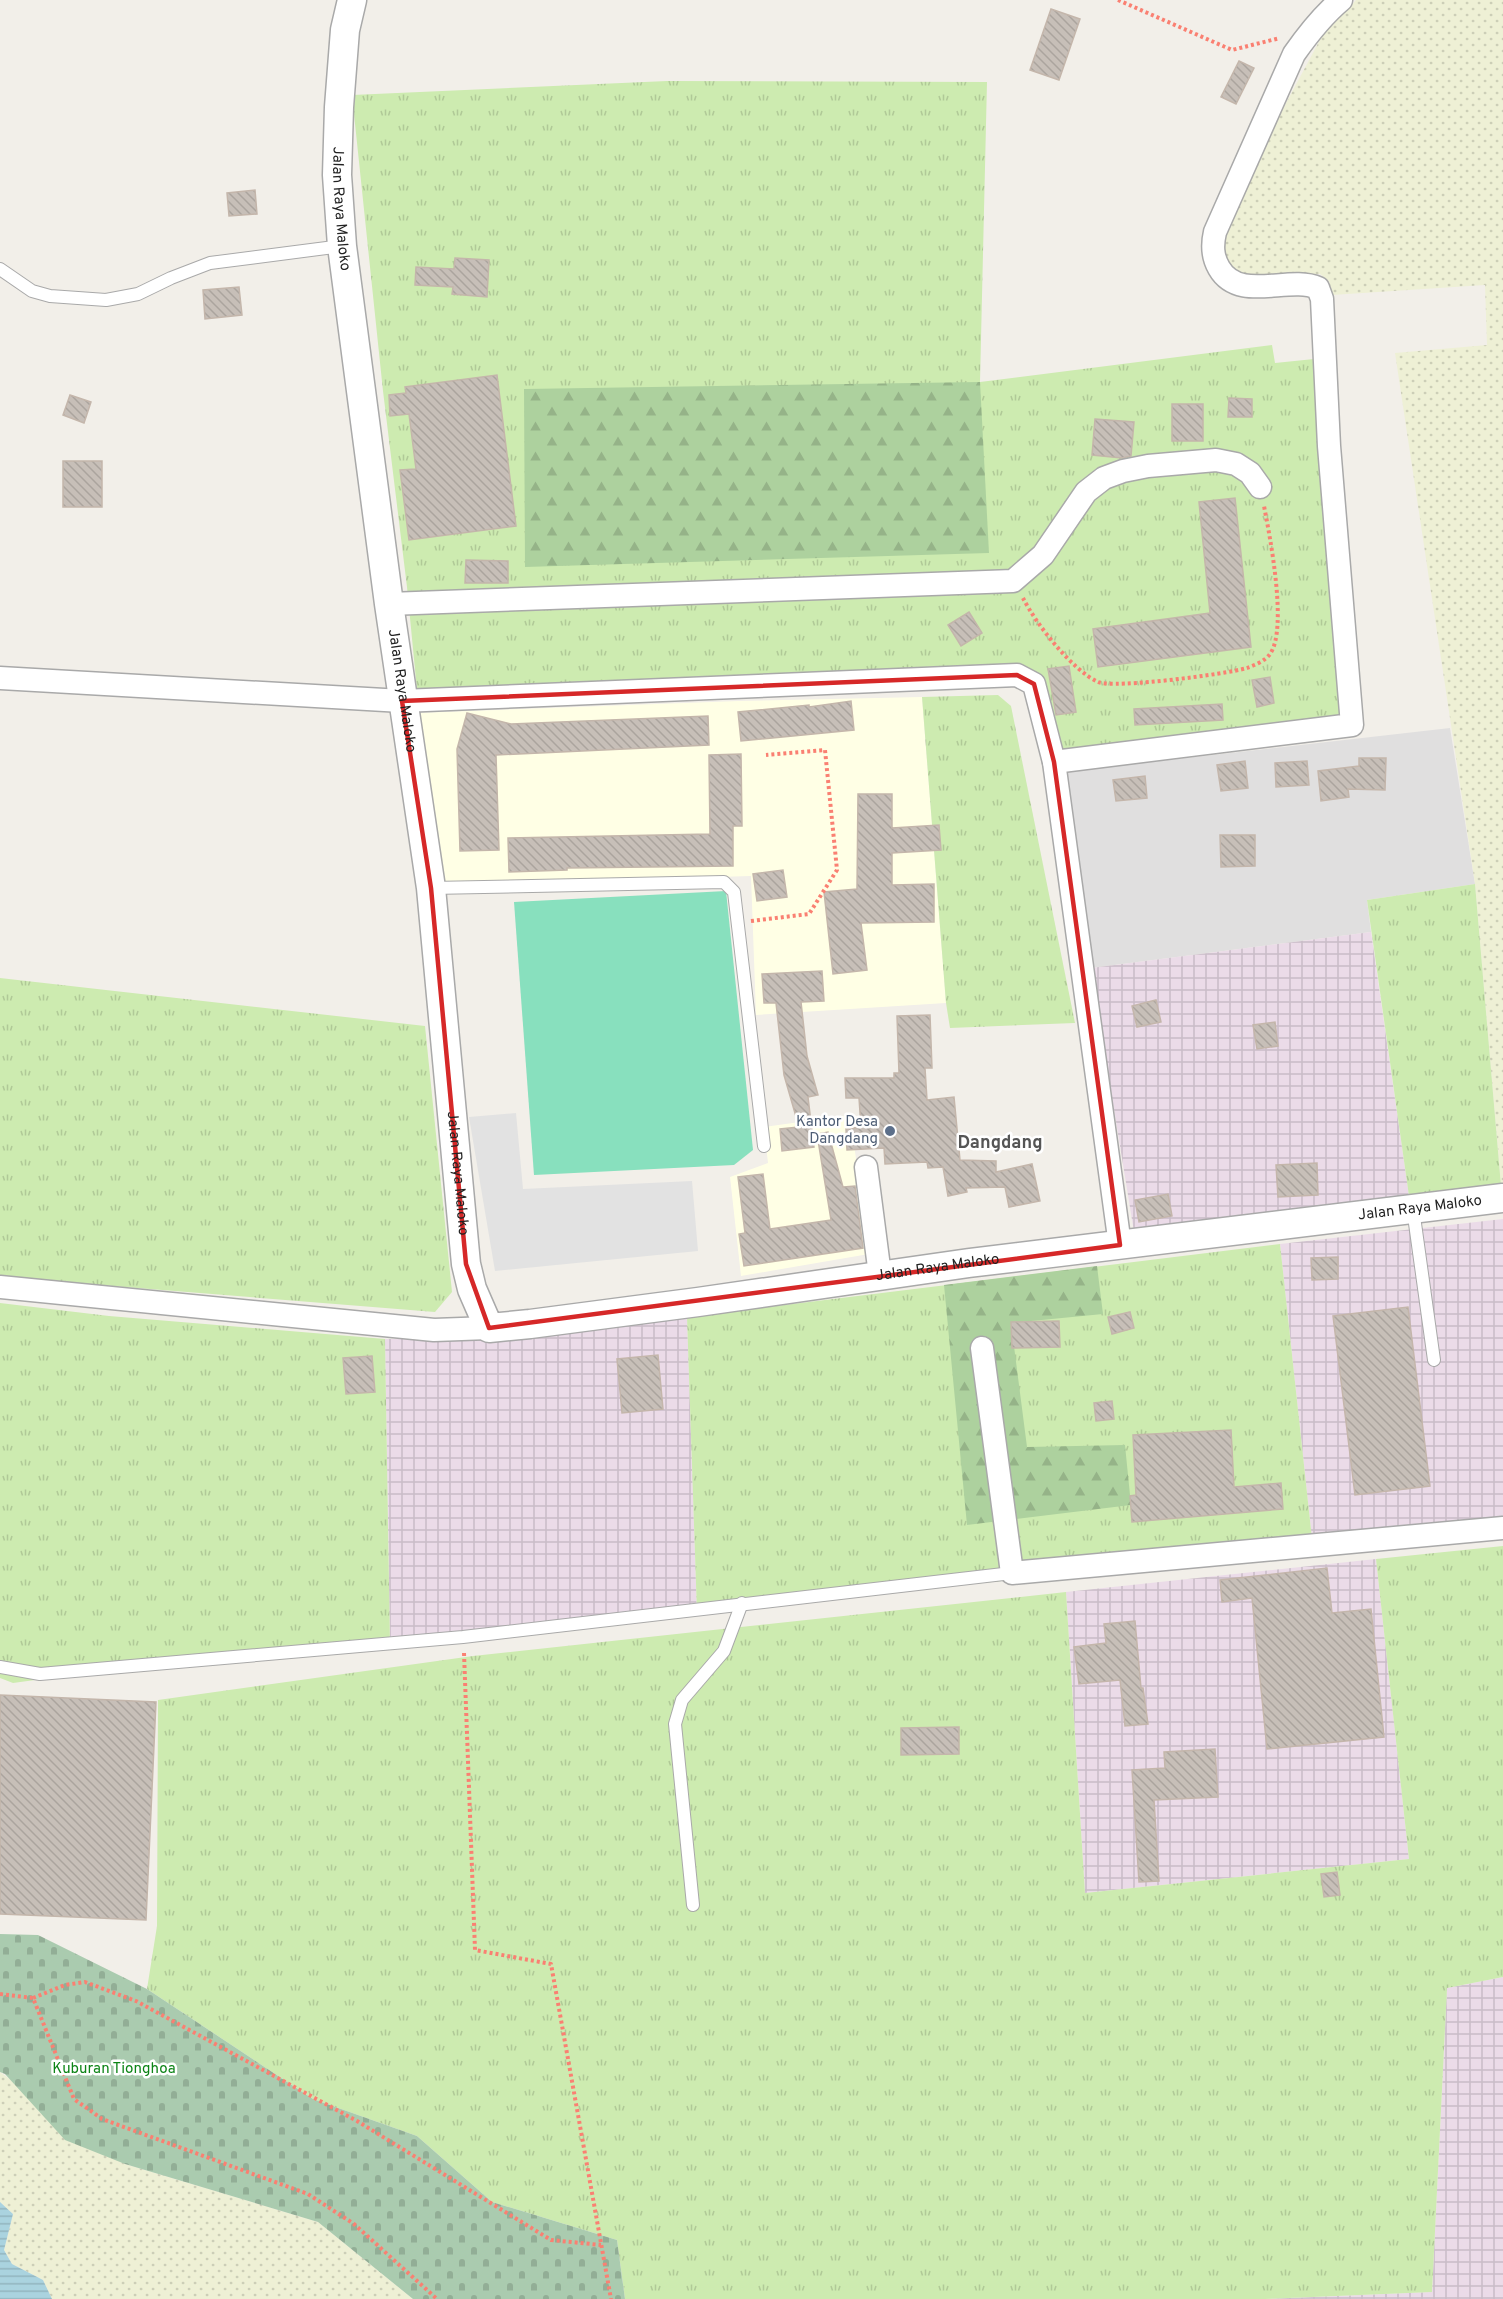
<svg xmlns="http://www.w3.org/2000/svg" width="1503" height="2299" viewBox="0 0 1503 2299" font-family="Overpass,sans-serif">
<defs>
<pattern id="industrial-grid" width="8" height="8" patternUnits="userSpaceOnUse" patternTransform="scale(1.5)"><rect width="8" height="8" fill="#ebdbe8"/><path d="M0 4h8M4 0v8" fill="none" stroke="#c9bcc7"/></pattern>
<pattern id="farmland-dots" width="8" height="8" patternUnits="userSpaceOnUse" patternTransform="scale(1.5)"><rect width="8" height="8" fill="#eef0d5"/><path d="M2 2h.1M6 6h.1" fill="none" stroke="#ccceb7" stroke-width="1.8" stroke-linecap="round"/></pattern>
<pattern id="grass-tufts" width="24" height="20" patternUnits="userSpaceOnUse" patternTransform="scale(1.5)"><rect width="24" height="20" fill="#cdebb0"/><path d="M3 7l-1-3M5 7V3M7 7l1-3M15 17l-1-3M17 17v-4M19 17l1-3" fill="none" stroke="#b0c997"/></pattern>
<pattern id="forest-firs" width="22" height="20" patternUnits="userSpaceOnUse" patternTransform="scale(1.5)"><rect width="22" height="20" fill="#add19e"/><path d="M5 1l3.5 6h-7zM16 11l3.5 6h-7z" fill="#95b388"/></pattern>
<pattern id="cemetery-stones" width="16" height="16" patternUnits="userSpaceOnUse" patternTransform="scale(1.5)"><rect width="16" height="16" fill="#aacbaf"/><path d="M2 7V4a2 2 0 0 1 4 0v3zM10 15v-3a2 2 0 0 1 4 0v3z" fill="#92ae96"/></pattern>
<pattern id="water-rules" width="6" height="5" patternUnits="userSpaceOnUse" patternTransform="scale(1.5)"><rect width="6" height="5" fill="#aad3df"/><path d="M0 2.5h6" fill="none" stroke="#92b5bf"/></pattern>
<pattern id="building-back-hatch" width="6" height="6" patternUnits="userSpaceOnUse" patternTransform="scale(1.5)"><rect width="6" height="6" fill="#c7bfb8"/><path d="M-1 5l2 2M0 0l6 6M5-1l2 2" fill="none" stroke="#aba49e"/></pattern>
</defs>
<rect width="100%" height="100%" fill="#f2efe9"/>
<polygon fill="#e0dfdf" points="1450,728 1475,884 1367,900 1371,932 1091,968 1045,774"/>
<g fill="url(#industrial-grid)">
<polygon points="1371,932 1409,1196 1134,1232 1091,968"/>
<polygon points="1503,1219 1503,1528 1313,1548 1280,1244"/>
<polygon points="687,1317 697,1613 390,1645 385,1339 480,1339"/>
<polygon points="1376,1559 1409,1859 1085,1893 1066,1592"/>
<polygon points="1503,1977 1503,2299 1265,2299 1432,2292 1447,1988"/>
</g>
<g fill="#ffffe5">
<polygon points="922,697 946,1003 756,1015 751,876 441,885 417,713 739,701"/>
<polygon points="850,1115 869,1254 741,1276 730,1177 768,1163 764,1127"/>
</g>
<g fill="url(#farmland-dots)">
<polygon points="1356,0 1503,0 1503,1186 1501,1186 1475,884 1395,353 1487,345 1485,285 1332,295 1329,281 1320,274 1229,277 1219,228 1322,36"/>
<polygon points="0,2072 125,2164 318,2222 413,2299 52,2299 43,2280 12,2264 4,2250 13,2214 0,2202"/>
</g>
<g fill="url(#grass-tufts)">
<polygon points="667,81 987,82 980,382 1272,345 1275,363 1314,359 1342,727 1045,755 1030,670 417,690 407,587 383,391 352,95"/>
<polygon points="998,695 1011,706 1075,1023 950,1028 946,1003 922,697"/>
<polygon points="1475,884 1501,1186 1409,1196 1367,900"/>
<polygon points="0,978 425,1026 452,1292 435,1312 0,1277"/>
<polygon points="1280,1244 1313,1548 697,1613 687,1317"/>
<polygon points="0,1303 109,1316 385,1339 390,1645 116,1669 13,1683 0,1678"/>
<polygon points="1503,1546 1503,1977 1447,1988 1432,2292 1265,2299 625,2299 617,2240 492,2202 417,2136 313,2099 147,1989 157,1926 158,1700 473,1656 1066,1592 1085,1893 1409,1859 1376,1559"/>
</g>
<g fill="url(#forest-firs)">
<polygon points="980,382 989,553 525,567 524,389"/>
<polygon points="1097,1266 1103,1314 1011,1323 1027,1447 1125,1445 1131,1505 967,1525 944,1285"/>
</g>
<polygon fill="url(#cemetery-stones)" points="0,1934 38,1935 147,1989 313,2099 417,2136 492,2202 617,2240 625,2299 413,2299 318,2222 125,2164 65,2140 5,2074 0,2072"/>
<polygon fill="#88e0be" points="726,891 753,1150 734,1165 534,1175 514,902"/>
<polygon fill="#e2e2e2" points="516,1113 523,1189 692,1181 698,1251 495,1271 469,1117"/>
<polygon fill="url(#water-rules)" points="0,2202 13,2214 4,2250 12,2264 43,2280 52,2299 0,2299"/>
<g fill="url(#building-back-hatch)" stroke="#c4b6ab" stroke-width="1.5">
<polygon points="1051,9 1080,19 1059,80 1030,70"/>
<polygon points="1239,61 1254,68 1236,104 1221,97"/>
<polygon points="255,190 257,214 229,216 227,193"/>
<polygon points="455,258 489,260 487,297 452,294 453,287 415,285 416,267 454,269"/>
<polygon points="239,287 242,315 205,319 203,290"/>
<polygon points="497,375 516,526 409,540 400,470 416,469 409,414 390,416 389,395 406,393 405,387"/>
<polygon points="70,395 91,402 84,423 63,415"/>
<polygon points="1229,398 1252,399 1252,417 1228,417"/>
<rect x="1172" y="404" width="31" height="37"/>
<polygon points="1095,419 1134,422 1131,456 1122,458 1092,455"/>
<rect x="63" y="461" width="39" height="46"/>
<polygon points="1235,498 1251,647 1098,667 1093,629 1210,613 1199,502"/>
<polygon points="466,560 508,561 508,583 465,583"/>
<polygon points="969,612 982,633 961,646 948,625"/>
<polygon points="1069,666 1076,712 1056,715 1048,669"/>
<polygon points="1270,677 1274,703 1257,707 1252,680"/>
<polygon points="851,701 854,730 741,741 738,712 809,705 809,707"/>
<polygon points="1222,704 1223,720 1135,725 1134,709"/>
<polygon points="467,713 511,724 708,716 709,745 496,755 499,850 460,851 457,749"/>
<polygon points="741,754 742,826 733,826 733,866 567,868 567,870 509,872 508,838 710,834 709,755"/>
<polygon points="1359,758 1386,758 1385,790 1348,789 1349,797 1321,801 1318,771 1359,766"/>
<polygon points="1245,761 1248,788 1221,791 1217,765"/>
<polygon points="1307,761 1309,785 1276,787 1275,763"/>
<polygon points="1145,776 1147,798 1116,801 1113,780"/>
<polygon points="858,794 892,794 892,828 939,825 941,850 892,853 892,885 934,884 934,922 861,923 867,970 833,974 824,892 857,889"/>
<polygon points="1220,835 1255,835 1255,866 1221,867"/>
<polygon points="783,870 787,897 757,901 753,874"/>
<polygon points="822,971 824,1001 801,1002 807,1056 818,1095 808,1097 814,1147 782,1151 780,1129 799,1127 784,1075 776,1003 764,1003 762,974"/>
<polygon points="1156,1000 1161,1022 1137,1027 1132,1006"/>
<polygon points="930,1015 932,1068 925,1068 927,1100 954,1097 960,1160 996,1161 996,1172 1032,1164 1040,1201 1009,1207 1005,1187 966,1188 967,1192 948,1196 943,1167 928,1168 927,1162 885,1164 884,1148 847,1150 846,1129 861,1127 859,1098 846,1098 845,1078 894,1078 894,1073 899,1073 897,1016"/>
<polygon points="1275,1022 1278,1046 1257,1049 1253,1025"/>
<polygon points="828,1132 843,1187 855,1186 863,1248 744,1266 739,1234 745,1233 738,1177 763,1174 770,1229 831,1220 817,1134"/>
<polygon points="1317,1163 1318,1195 1278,1197 1276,1165"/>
<polygon points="1168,1194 1172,1216 1139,1222 1135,1200"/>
<polygon points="1338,1257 1338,1279 1312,1280 1311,1258"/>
<polygon points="1408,1307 1430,1486 1355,1495 1333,1316"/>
<polygon points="1130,1312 1134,1328 1112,1334 1108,1317"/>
<polygon points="1059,1321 1060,1347 1012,1348 1011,1322"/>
<polygon points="658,1355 663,1409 622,1413 617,1359"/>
<polygon points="372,1356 375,1392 346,1394 343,1358"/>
<polygon points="1112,1401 1114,1419 1096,1421 1094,1403"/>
<polygon points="1231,1430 1234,1487 1281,1483 1283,1509 1132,1522 1130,1496 1136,1495 1133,1435"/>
<polygon points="1327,1568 1332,1613 1371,1609 1384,1737 1267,1749 1252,1598 1222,1602 1220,1580"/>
<polygon points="1135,1621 1141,1688 1143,1688 1148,1724 1125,1726 1120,1680 1079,1684 1074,1647 1106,1643 1104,1624"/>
<polygon points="0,1695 156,1702 146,1920 0,1914"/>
<polygon points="959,1727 959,1754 901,1755 901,1728"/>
<polygon points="1215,1749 1218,1797 1154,1800 1159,1881 1139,1882 1132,1770 1165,1768 1164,1752"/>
<polygon points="1337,1872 1340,1895 1324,1897 1321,1874"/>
</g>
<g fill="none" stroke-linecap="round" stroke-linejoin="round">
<g stroke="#a9a9a9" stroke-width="14">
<g id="service">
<polyline points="0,269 32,291 50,296 106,300 138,294 171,278 210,263 342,246"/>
<polyline points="431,888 724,882 734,892 764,1146"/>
<polyline points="1413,1209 1434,1360"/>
<polyline points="0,1667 40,1674 463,1637 1012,1573"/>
<polyline points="693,1905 675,1724 682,1700 724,1651 742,1603"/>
</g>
</g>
<g stroke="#a9a9a9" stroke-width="25">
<g id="minor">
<polyline points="389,604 1013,581 1043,555 1086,492 1104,478 1123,471 1148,466 1216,460 1236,464 1250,473 1260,487"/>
<polyline points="0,678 402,701 1017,675 1034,684 1054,762 1120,1245"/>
<path d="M1054,762L1352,725L1329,446L1322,299L1318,288C1289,275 1239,303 1219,268C1212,256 1212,245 1215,232L1294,54C1308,34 1322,16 1341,0"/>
<polyline points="866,1167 880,1275"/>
<polyline points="0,1287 434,1330 489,1328"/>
<polyline points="982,1348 1012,1573 1503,1528"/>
</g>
</g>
<g stroke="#a9a9a9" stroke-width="31">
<g id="tertiary">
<path id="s1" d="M352,0L345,30L339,107L337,175L342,246L389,604L431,888L466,1264L472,1289L489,1328L530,1324L698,1302L969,1263L1503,1198"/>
</g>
</g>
<g stroke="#fa8072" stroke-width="4" stroke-dasharray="3 3" stroke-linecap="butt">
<polyline points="1118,0 1232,50 1280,38"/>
<path d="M1023,598C1036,624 1072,670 1098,682C1114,689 1227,674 1247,668C1255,665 1265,661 1270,654C1288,629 1270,537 1264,506"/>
<polyline points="751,921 809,914 837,870 825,750 766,755"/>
<polyline points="464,1653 475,1950 551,1964 611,2299"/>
<polyline points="0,1994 33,1998 74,2099 102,2119 308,2194 354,2224 437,2299"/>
<polyline points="33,1998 65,1985 85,1982 136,2001 357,2121 551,2240 601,2245"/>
</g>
<use href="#service" stroke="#fff" stroke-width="12"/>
<use href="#minor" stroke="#fff" stroke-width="22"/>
<use href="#tertiary" stroke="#fff" stroke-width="28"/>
</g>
<path fill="none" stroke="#d62828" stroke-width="4.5" stroke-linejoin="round" d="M1017,675L1034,684L1054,762L1120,1245L489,1328L466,1264L431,888L402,701Z"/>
<circle fill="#5c6f8a" stroke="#fff" stroke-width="2" cx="890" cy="1131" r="6"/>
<g text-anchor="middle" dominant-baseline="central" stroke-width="5" stroke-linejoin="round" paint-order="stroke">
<g font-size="15" fill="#222" stroke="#fff">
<text stroke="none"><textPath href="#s1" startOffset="210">Jalan Raya Maloko</textPath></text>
<text stroke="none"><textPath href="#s1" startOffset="696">Jalan Raya Maloko</textPath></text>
<text stroke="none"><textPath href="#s1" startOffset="1182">Jalan Raya Maloko</textPath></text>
<text stroke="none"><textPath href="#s1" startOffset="2280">Jalan Raya Maloko</textPath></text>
<text stroke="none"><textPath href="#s1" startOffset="1794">Jalan Raya Maloko</textPath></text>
</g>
<g font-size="15" fill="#4e5e75" stroke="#fff" text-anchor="end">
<text x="878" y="1122">Kantor Desa<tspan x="878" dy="17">Dangdang</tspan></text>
</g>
<g font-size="15" fill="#0c8416" stroke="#fff">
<text x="114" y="2069">Kuburan Tionghoa</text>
</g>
<g font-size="18" font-weight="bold" fill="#555" stroke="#fff">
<text x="1000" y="1143">Dangdang</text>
</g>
</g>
</svg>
